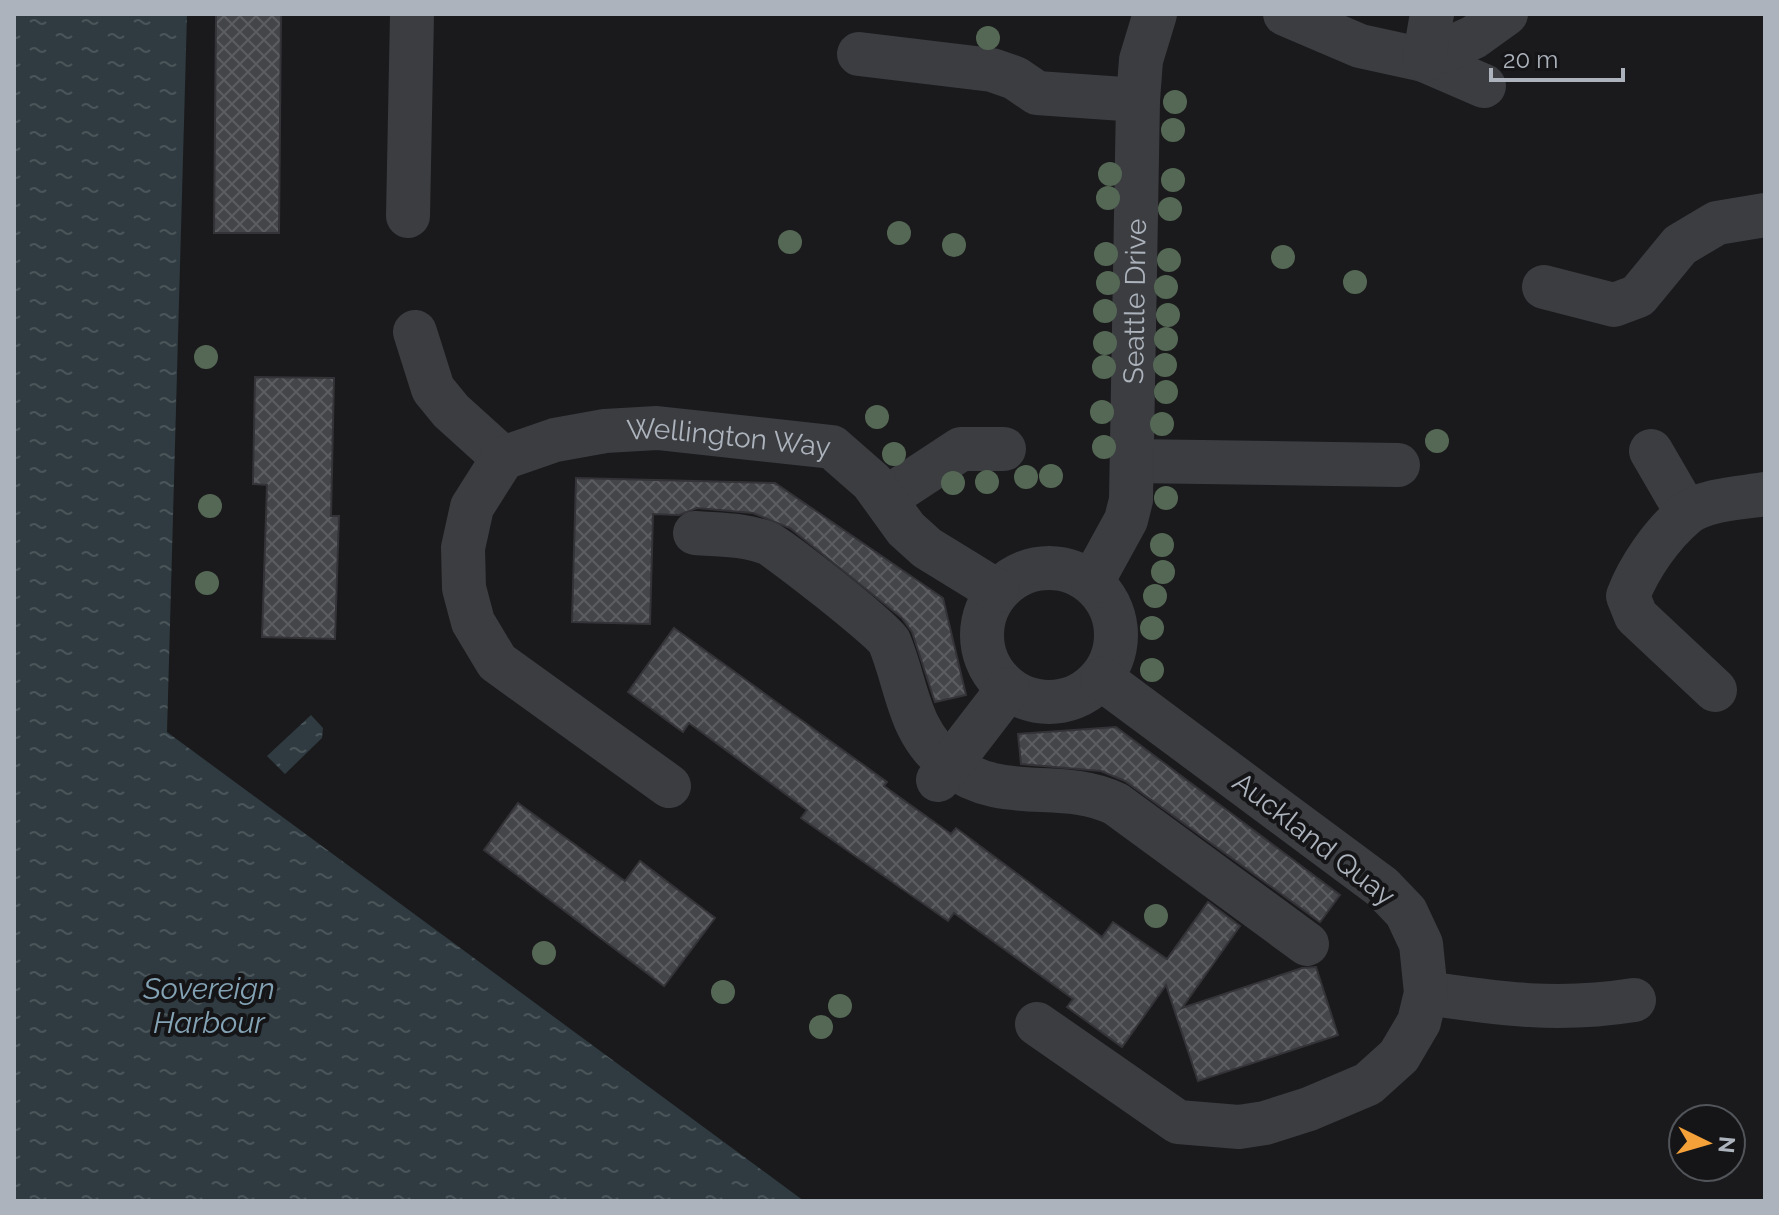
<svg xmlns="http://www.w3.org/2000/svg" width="1779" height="1215" viewBox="0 0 1779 1215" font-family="Raleway,sans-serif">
<defs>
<pattern id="water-ripples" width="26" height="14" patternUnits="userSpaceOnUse" patternTransform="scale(2)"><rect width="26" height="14" fill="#2f3b41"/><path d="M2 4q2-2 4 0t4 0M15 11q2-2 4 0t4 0" fill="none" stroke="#4a555a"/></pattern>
<pattern id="building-cross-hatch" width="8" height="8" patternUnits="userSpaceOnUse" patternTransform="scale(2)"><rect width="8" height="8" fill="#444549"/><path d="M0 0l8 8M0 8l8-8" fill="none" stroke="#5c5d61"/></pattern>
</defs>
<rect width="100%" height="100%" fill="#1a1a1c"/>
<g fill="url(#water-ripples)">
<polygon points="14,14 187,14 167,732 804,1201 14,1201"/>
<polygon points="311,715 323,728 322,738 285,774 267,756"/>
</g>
<g fill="url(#building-cross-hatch)" stroke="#343438" stroke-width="2">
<polygon points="216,14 281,14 279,233 214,233"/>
<polygon points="255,377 334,378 331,516 339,516 335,639 262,637 267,485 253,484"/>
<polygon points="576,478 775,483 943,598 966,695 935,702 912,632 902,618 790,528 753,513 697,508 679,515 653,514 650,624 572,622"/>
<polygon points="674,628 887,782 884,786 951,834 956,828 1102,937 1113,922 1167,959 1208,902 1240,926 1182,1008 1302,968 1316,967 1338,1035 1198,1081 1166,985 1122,1047 1067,1007 1073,999 954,913 948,921 801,818 807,810 689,723 683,732 628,692"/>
<polygon points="1116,727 1340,895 1320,922 1125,781 1101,771 1021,764 1018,734"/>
<polygon points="518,803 625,881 640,861 715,918 664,986 484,850"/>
</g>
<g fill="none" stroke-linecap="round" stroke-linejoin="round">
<g stroke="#3b3d41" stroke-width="44">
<polyline points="1285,14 1360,46 1424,60 1484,86"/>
<polyline points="859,54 992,70 1015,78 1037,93 1138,100"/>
<polyline points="1424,60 1474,37 1506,14"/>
<polyline points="1424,60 1432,14"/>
<polyline points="408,216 412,14"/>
<polyline points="1544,287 1614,305 1638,296 1680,245 1717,223 1765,215"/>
<polyline points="415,332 433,389 451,411 503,458"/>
<polyline points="1651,451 1687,513"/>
<polyline points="1132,461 1398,465"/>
<polyline points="885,499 961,449 1004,449"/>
<path d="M695,533C719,535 743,534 767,543C778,547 885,632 889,641C908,686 907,731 949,764C1002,806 1061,777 1116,804L1307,944"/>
<circle cx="1049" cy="635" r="67"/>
<path id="s1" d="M1092,582L1126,520L1131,500L1138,100L1141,60L1155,14"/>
<path d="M1715,690L1636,616L1628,596C1639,567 1662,534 1686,514C1705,499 1742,498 1765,494"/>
<polyline points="938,780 1008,689"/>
<path id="s2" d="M669,786L497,662L473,622L464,588L463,548L472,507L503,458L555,440L605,431L657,428L832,447L872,482L906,529L927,548L997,591"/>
<path d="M1426,993C1501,1004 1558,1012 1634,1000"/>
<polyline points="1037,1024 1178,1122 1239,1127 1265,1123 1309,1109 1368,1084 1399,1056 1419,1022 1426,993 1421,944 1406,912 1382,887 1102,679"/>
</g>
</g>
<g fill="#556855">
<circle cx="988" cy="38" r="12"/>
<circle cx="1175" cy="102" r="12"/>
<circle cx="1173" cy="130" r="12"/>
<circle cx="1110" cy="174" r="12"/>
<circle cx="1173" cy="180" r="12"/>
<circle cx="1108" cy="198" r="12"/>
<circle cx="1170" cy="209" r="12"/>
<circle cx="899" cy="233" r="12"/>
<circle cx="790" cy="242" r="12"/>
<circle cx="954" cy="245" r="12"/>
<circle cx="1106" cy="254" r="12"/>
<circle cx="1283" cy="257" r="12"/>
<circle cx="1169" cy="260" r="12"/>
<circle cx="1355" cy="282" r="12"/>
<circle cx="1108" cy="283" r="12"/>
<circle cx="1166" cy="287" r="12"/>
<circle cx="1105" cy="311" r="12"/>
<circle cx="1168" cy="315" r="12"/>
<circle cx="1166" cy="339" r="12"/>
<circle cx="1105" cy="343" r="12"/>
<circle cx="206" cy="357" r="12"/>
<circle cx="1165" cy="365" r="12"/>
<circle cx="1104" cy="367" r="12"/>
<circle cx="1166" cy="392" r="12"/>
<circle cx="1102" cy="412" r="12"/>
<circle cx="877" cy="417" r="12"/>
<circle cx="1162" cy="424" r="12"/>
<circle cx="1437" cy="441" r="12"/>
<circle cx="1104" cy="447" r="12"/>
<circle cx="894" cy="454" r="12"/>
<circle cx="1051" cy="476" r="12"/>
<circle cx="1026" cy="477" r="12"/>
<circle cx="987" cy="482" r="12"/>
<circle cx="953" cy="483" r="12"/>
<circle cx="1166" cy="498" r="12"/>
<circle cx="210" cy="506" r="12"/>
<circle cx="1162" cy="545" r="12"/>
<circle cx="1163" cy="572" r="12"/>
<circle cx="207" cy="583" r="12"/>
<circle cx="1155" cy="596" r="12"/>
<circle cx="1152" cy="628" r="12"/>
<circle cx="1152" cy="670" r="12"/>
<circle cx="1156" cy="916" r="12"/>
<circle cx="544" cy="953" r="12"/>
<circle cx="723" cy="992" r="12"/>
<circle cx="840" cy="1006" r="12"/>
<circle cx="821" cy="1027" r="12"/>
</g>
<g text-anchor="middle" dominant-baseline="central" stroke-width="8" stroke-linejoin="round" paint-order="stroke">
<g font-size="28" fill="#acb3bc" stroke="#151517">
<text stroke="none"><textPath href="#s1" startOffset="290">Seattle Drive</textPath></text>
<text stroke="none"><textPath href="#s2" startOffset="664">Wellington Way</textPath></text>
<text transform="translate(1314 839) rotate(38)">Auckland Quay</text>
</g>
<g font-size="30" font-style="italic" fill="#84a4b6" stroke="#151517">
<text x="209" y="988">Sovereign<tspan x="209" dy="34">Harbour</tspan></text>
</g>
</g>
<rect width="1779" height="1215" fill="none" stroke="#acb3bc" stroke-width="32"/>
<g transform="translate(1707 1143) rotate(95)"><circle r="38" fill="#151517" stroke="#515459" stroke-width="2"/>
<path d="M0-6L14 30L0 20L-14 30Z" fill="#f4a13a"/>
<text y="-12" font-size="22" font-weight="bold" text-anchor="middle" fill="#acb3bc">N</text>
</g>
<path d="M1491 68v12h132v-12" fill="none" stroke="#acb3bc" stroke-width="4"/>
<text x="1503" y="68" font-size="24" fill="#acb3bc" stroke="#151517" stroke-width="6" paint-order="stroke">20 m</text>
</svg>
